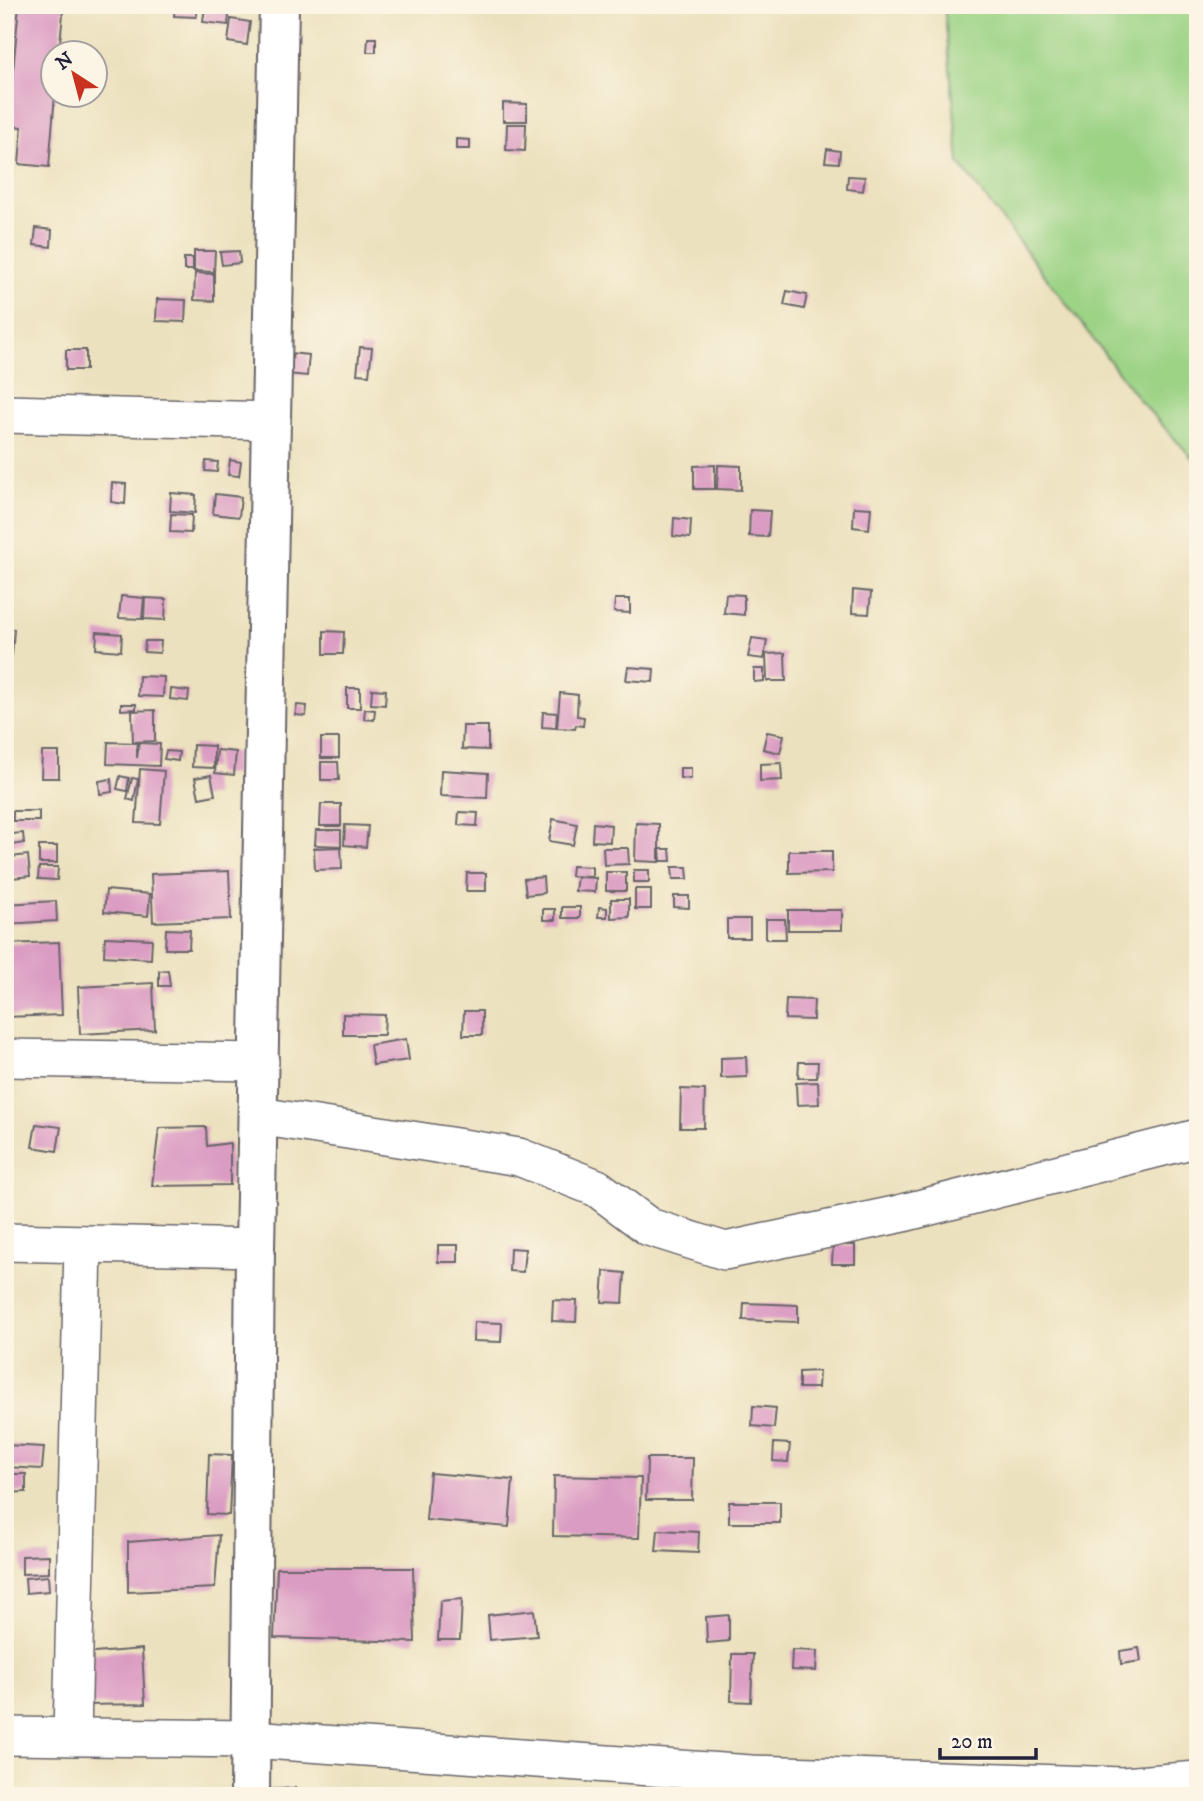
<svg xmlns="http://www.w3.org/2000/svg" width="1203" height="1801" viewBox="0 0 1203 1801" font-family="'IM FELL DW Pica',serif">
<rect width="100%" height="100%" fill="#fcf5e5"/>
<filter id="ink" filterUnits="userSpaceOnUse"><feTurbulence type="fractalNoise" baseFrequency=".0143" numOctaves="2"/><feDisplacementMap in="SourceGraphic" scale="14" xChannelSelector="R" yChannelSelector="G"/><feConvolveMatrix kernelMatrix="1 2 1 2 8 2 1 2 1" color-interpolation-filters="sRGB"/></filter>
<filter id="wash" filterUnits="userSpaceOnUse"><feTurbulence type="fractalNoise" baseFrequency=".00686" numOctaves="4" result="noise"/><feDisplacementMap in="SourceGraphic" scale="28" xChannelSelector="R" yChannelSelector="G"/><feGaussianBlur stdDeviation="1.57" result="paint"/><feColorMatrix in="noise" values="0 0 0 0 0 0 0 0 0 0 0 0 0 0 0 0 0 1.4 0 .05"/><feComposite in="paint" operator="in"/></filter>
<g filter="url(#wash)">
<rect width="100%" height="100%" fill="#ece1be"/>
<polygon fill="#9cd385" stroke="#5f7a60" stroke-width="2" points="944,5 1198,5 1198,464 1141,402 959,163"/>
<g id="blocks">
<g fill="#db9cc3">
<polygon points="19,5 64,5 59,52 52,52 52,94 55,94 49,167 19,164 22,127 8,126"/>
<polygon points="175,5 197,5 196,17 174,16"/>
<polygon points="205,5 230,5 228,25 203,22"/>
<polygon points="231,19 250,22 247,45 228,42"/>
<polygon points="368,38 376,38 376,52 367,52"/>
<polygon points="503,103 527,104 527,121 503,121"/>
<polygon points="507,124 526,124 525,151 506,150"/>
<polygon points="456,139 470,140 470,149 456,149"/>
<polygon points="827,149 840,151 839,163 825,162"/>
<polygon points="848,176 865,177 863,191 847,189"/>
<polygon points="36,228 52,230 51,247 34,245"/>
<polygon points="194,251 215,251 214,272 194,271"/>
<polygon points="239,251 240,263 222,265 220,252"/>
<rect x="184" y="258" width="9" height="12"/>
<polygon points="195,273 214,274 214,301 194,300"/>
<polygon points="787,291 807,295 804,309 784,305"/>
<polygon points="5,292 10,292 11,335 5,335"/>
<polygon points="157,299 186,300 185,322 156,321"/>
<polygon points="360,347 372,348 369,375 357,374"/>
<rect x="66" y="350" width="20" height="20"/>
<polygon points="289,353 309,355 307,376 288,374"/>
<polygon points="230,460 241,462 239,476 228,475"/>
<polygon points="206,461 218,462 217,472 205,471"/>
<polygon points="715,465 715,489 694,489 694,466"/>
<polygon points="718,465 741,466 741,490 717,489"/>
<polygon points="112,483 126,484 125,504 111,502"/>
<polygon points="171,493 196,495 195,513 170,511"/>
<polygon points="215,494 241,497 239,517 213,514"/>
<polygon points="854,507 871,508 869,529 853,527"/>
<polygon points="750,510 770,511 768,537 749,536"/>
<polygon points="171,514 192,515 191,533 170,532"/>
<polygon points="674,518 691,520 690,538 673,536"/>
<polygon points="853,590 871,592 869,614 852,613"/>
<polygon points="726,594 744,595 744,615 724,613"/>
<polygon points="121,596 144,598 142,619 119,618"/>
<polygon points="145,598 166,599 165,620 144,619"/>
<polygon points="615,599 630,599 630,613 614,612"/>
<polygon points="5,629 14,629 12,655 5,654"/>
<polygon points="324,631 344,632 343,654 324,654"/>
<polygon points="97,632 122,634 121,651 96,649"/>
<polygon points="752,638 767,640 764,659 748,657"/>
<polygon points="145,641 161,641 160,653 144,652"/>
<polygon points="785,653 786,681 767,681 766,654"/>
<polygon points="628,667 654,669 653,682 626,680"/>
<polygon points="754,669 764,669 764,681 754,682"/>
<polygon points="139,676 164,677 163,697 138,696"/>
<rect x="347" y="688" width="13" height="20"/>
<polygon points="171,689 189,691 188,701 170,699"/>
<polygon points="372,689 386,690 385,705 371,704"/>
<polygon points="560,693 578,695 577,716 584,717 583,726 576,725 575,729 557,728"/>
<polygon points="121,704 136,704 136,709 121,710"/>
<polygon points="297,705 307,706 306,716 295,715"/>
<polygon points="365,709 375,710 374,720 364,719"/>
<polygon points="155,710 155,741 133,742 132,711"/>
<polygon points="543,712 557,713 556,728 542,727"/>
<polygon points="463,726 488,726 488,750 462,749"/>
<polygon points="767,732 784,735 780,753 763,749"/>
<rect x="321" y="738" width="18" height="20"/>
<polygon points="108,742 137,743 137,758 139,743 160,744 159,766 107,764"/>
<polygon points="193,745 214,746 214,768 192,767"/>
<polygon points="217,750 236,752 234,775 215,773"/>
<polygon points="166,751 179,752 178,761 164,759"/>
<polygon points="42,752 59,752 59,778 41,778"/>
<polygon points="321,762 338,762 339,780 321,780"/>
<polygon points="781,763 782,780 760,781 760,764"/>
<polygon points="680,768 691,768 691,779 680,778"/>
<polygon points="140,769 164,771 160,824 136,823"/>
<polygon points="441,770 488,773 487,798 440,796"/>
<polygon points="211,775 215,795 199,798 195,778"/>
<polygon points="120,776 129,778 127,791 117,789"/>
<polygon points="132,778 138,779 134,801 127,799"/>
<polygon points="111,779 112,792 100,794 99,781"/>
<polygon points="321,804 341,804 341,826 320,826"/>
<rect x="13" y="811" width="26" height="10"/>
<polygon points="459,812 478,813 477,826 458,825"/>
<polygon points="553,819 577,824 573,845 549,841"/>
<polygon points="593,823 611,825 610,842 592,841"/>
<polygon points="636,823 659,824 659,862 635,861"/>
<polygon points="345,825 368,826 366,847 344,845"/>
<polygon points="316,830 341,830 341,846 315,845"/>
<polygon points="23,833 24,843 12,845 11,834"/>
<rect x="39" y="846" width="18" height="17"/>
<polygon points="341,847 342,869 315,870 314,848"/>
<polygon points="603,848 628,848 629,864 604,865"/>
<polygon points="660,849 670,849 671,861 661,861"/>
<polygon points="789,851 832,851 832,872 789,873"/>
<polygon points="28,855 30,876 12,878 10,857"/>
<polygon points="572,866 592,867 592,877 571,876"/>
<polygon points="39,867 58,867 57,880 38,879"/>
<polygon points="672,867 687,867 688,879 673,879"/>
<rect x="634" y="870" width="15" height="12"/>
<polygon points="229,871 231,919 153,922 151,874"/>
<rect x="606" y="872" width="20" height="19"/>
<polygon points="467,873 486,873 486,891 466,891"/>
<polygon points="543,877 544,893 526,895 524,879"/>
<polygon points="577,877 596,878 595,892 575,891"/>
<rect x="635" y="889" width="16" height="20"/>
<polygon points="106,890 150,894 148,916 104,912"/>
<polygon points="674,896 689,896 689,908 674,907"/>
<polygon points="611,899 629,899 629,917 611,918"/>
<polygon points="56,901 57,921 5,924 5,904"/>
<rect x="562" y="907" width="18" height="11"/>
<polygon points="599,907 607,908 607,917 598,917"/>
<rect x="543" y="909" width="12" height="11"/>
<rect x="788" y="910" width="54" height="20"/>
<rect x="727" y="919" width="23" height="19"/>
<polygon points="766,919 785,919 786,939 766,939"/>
<polygon points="166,929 190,930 189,949 165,949"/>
<polygon points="105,937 152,939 151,959 104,956"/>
<polygon points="59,942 62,1015 5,1017 5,944"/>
<polygon points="168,970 170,986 159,986 159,971"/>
<polygon points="153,983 155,1030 80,1034 78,987"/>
<polygon points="786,999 814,1000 813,1020 785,1019"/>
<polygon points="464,1011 482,1011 482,1035 463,1035"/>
<polygon points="343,1014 385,1015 384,1035 343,1035"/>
<polygon points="406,1039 409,1060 373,1065 370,1045"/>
<polygon points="746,1057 747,1077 721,1078 721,1058"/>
<polygon points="799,1062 818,1062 817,1078 798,1078"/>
<polygon points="818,1082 819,1104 797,1105 796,1083"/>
<polygon points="681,1089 705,1090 704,1128 680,1128"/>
<polygon points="36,1124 61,1127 57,1151 32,1147"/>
<polygon points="206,1127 207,1146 230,1143 230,1185 152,1186 159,1128"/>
<rect x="438" y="1245" width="20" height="17"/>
<polygon points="833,1245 855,1245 855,1264 832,1264"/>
<polygon points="510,1248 525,1249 523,1272 509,1271"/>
<polygon points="604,1271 625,1273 623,1303 602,1302"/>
<polygon points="553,1300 577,1301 576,1322 552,1321"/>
<polygon points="744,1303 798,1305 798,1322 743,1320"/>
<polygon points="474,1322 502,1323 501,1342 473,1341"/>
<polygon points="819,1371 818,1388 799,1388 799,1372"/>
<polygon points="753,1406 776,1408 774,1428 752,1426"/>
<polygon points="774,1443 790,1444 788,1462 773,1461"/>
<polygon points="5,1445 44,1447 42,1469 5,1467"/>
<polygon points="209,1454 232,1455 229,1515 207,1514"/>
<polygon points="647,1458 693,1458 692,1500 646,1500"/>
<polygon points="430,1473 513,1480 509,1527 426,1520"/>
<polygon points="5,1474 26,1474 26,1492 5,1493"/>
<polygon points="554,1476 641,1478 639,1538 553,1536"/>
<rect x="729" y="1502" width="51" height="21"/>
<polygon points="658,1530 699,1532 698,1553 656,1551"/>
<polygon points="219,1535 215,1588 128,1592 128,1542"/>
<polygon points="49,1555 49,1573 22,1574 22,1556"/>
<polygon points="277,1568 413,1568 415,1642 274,1638"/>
<polygon points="48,1576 49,1591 26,1593 25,1578"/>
<polygon points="462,1599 460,1640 438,1640 440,1601"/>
<polygon points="534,1610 537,1636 490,1640 488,1615"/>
<polygon points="729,1615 729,1641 707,1643 706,1617"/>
<polygon points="1139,1648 1141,1661 1121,1664 1120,1651"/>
<polygon points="142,1649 145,1704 83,1705 82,1654"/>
<polygon points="792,1650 817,1651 816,1671 791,1670"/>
<polygon points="732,1654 753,1654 751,1702 731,1701"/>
<polygon points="295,1788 295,1796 267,1796 267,1790"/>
</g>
</g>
</g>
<g filter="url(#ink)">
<use href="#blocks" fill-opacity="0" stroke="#696569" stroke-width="2"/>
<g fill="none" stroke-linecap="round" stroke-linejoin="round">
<g stroke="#696569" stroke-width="40">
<g id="minor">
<polyline points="5,414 272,421"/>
<polyline points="5,1058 260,1062"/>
<polyline points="259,1116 519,1157 597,1188 649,1227 725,1251 899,1214 1198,1138"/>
<polyline points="5,1242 255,1248"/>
<polyline points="5,1736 251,1739 751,1774 1123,1786 1198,1780"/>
<polyline points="72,1737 83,1244"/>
</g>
</g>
<g stroke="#696569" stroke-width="42">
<polyline id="tertiary" points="250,1796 255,1248 279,5"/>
</g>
<use href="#minor" stroke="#fff" stroke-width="37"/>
<use href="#tertiary" stroke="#fff" stroke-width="38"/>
</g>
</g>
<rect width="1203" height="1801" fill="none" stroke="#fcf5e5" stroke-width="28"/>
<g transform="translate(74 74) rotate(324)"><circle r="33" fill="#fcf5e5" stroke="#a5a1a1" stroke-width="2"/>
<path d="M0-5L12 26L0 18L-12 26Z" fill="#c8321e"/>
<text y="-10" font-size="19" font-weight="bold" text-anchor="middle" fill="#22223b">N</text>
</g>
<path d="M940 1748v10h96v-10" fill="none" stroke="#22223b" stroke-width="3.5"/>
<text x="951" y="1748" font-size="21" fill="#22223b" stroke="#fcf5e5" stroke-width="5" paint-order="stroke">20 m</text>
</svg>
